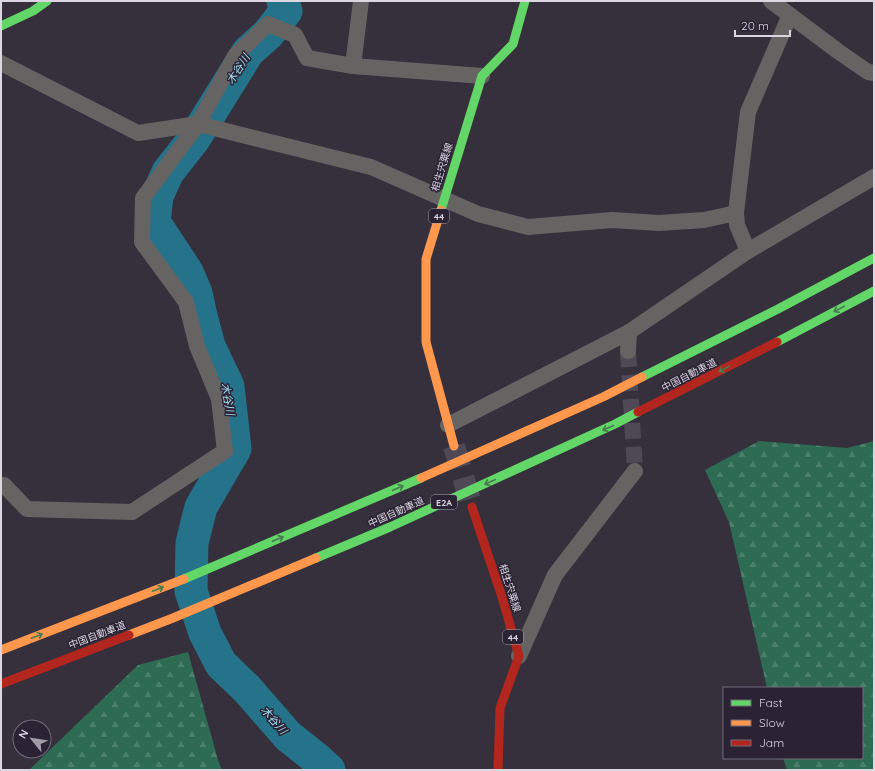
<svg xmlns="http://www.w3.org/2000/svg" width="875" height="771" viewBox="0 0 875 771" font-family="Quicksand,'Noto Sans JP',sans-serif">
<defs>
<pattern id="forest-firs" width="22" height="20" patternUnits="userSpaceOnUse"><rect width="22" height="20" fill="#2d6c52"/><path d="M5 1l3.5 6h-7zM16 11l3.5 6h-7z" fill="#4b806b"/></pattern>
</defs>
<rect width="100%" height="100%" fill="#35303b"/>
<g fill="url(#forest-firs)">
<polygon points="759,441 847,448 874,441 874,770 787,770 783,758 862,758 862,688 767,688 729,522 705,470"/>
<polygon points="188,652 218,760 222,770 29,770 138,665"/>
</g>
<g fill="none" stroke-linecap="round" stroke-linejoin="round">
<polyline stroke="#25738a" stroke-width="33" points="283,1 286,11 268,34 248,52 194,139 168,172 157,196 154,222 187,272 196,293 201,316 209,346 228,386 235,449 201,507 192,543 191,591 205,633 221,664 247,689 288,736 318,760 329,770"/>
<polyline stroke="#4e4954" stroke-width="16" stroke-dasharray="16 8" stroke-linecap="butt" points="628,351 635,471"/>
<polyline stroke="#4e4954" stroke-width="22" stroke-dasharray="22 11" stroke-linecap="butt" points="454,446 472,507"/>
<g stroke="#666363" stroke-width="16">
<polyline points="771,1 839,52 868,72 874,73"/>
<polyline points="1,63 138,133 198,124 371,167 478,214 528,227 612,220 659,223 704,220 736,213"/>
<polyline points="353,66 361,1"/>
<polyline points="748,251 874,177"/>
<polyline points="628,351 629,332"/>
<polyline points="448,425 629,332 748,251 737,225 736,213 748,112 790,15"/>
<polyline points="1,485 4,485 27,509 132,512 225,451 219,399 197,346 186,302 142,242 143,198 198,124 235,56 268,24 295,35 307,58 353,66 482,76"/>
<polyline points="519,656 555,575 635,471"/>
</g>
<g stroke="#63d668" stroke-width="9">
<polyline points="1,26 33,11 47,1"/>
<polyline points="441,210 482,76 513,44 525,1"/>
<polyline points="777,342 874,291"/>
<polyline points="642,377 778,309 874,258"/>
<polyline points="316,558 390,527 615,424 638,412"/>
<polyline points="184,579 421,478"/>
</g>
<g stroke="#ff974d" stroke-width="9">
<polyline points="441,210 426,259 426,342 454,446"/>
<polyline points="421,478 603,397 642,377"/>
<polyline points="129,635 173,618 316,558"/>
<polyline points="1,650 184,579"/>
</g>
<g stroke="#b3261e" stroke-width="9">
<polyline points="638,412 777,342"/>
<polyline points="472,507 502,597 519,656 500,708 498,770"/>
<polyline points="1,684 129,635"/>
</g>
</g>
<defs><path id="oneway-shaft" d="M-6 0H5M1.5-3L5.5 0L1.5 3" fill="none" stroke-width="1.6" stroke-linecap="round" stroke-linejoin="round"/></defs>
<g stroke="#477c4e">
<use href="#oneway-shaft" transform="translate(839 309) rotate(152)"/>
<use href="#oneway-shaft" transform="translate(724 369) rotate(153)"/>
<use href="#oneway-shaft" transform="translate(608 428) rotate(156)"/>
<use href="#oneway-shaft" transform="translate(490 482) rotate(156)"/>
<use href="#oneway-shaft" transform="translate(398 488) rotate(-24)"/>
<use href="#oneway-shaft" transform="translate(278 539) rotate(-23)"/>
<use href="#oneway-shaft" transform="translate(158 589) rotate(-21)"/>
<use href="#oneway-shaft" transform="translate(37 636) rotate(-21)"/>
</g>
<g text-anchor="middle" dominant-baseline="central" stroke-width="3" stroke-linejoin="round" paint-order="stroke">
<g fill="#2b2334" stroke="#a6a0ae" stroke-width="1">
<rect x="429" y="209" width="20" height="14" rx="3"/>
<rect x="431" y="495" width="26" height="14" rx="3"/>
<rect x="503" y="630" width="20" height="14" rx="3"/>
</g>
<g font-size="9" font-weight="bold" fill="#dbd6e2">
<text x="439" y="216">44</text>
<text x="444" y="502">E2A</text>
<text x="513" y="637">44</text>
</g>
<g font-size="10" fill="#dbd6e2" stroke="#2b2334">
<text transform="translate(442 167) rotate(-73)">相生宍粟線</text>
<text transform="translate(689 375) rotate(-27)">中国自動車道</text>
<text transform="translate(396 512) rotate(-24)">中国自動車道</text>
<text transform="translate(510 588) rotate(72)">相生宍粟線</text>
<text transform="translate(97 635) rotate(-21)">中国自動車道</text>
</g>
<g font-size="11" font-style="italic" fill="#a1e0f5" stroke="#2b2334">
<text transform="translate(238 69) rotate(-57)">木谷川</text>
<text transform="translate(228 399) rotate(80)">木谷川</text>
<text transform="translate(274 720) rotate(49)">木谷川</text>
</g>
</g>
<rect width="875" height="771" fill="none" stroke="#dbd6e2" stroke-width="4"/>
<rect x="723" y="687" width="140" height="72" fill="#2b2334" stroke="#716b7a"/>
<rect x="731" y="700" width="20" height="6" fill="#63d668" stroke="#716b7a"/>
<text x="759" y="707" font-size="12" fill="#dbd6e2">Fast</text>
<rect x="731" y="720" width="20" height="6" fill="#ff974d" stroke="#716b7a"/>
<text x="759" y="727" font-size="12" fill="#dbd6e2">Slow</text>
<rect x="731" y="740" width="20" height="6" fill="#b3261e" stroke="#716b7a"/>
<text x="759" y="747" font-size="12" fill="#dbd6e2">Jam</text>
<g transform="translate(32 739) rotate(300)"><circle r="19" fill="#2b2334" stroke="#716b7a"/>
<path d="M0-3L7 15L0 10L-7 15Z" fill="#a19ca8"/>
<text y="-6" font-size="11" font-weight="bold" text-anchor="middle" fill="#dbd6e2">N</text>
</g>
<path d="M735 30v6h55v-6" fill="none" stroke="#dbd6e2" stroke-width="2"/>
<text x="741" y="30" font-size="12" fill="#dbd6e2" stroke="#2b2334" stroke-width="3" paint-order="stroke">20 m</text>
</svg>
